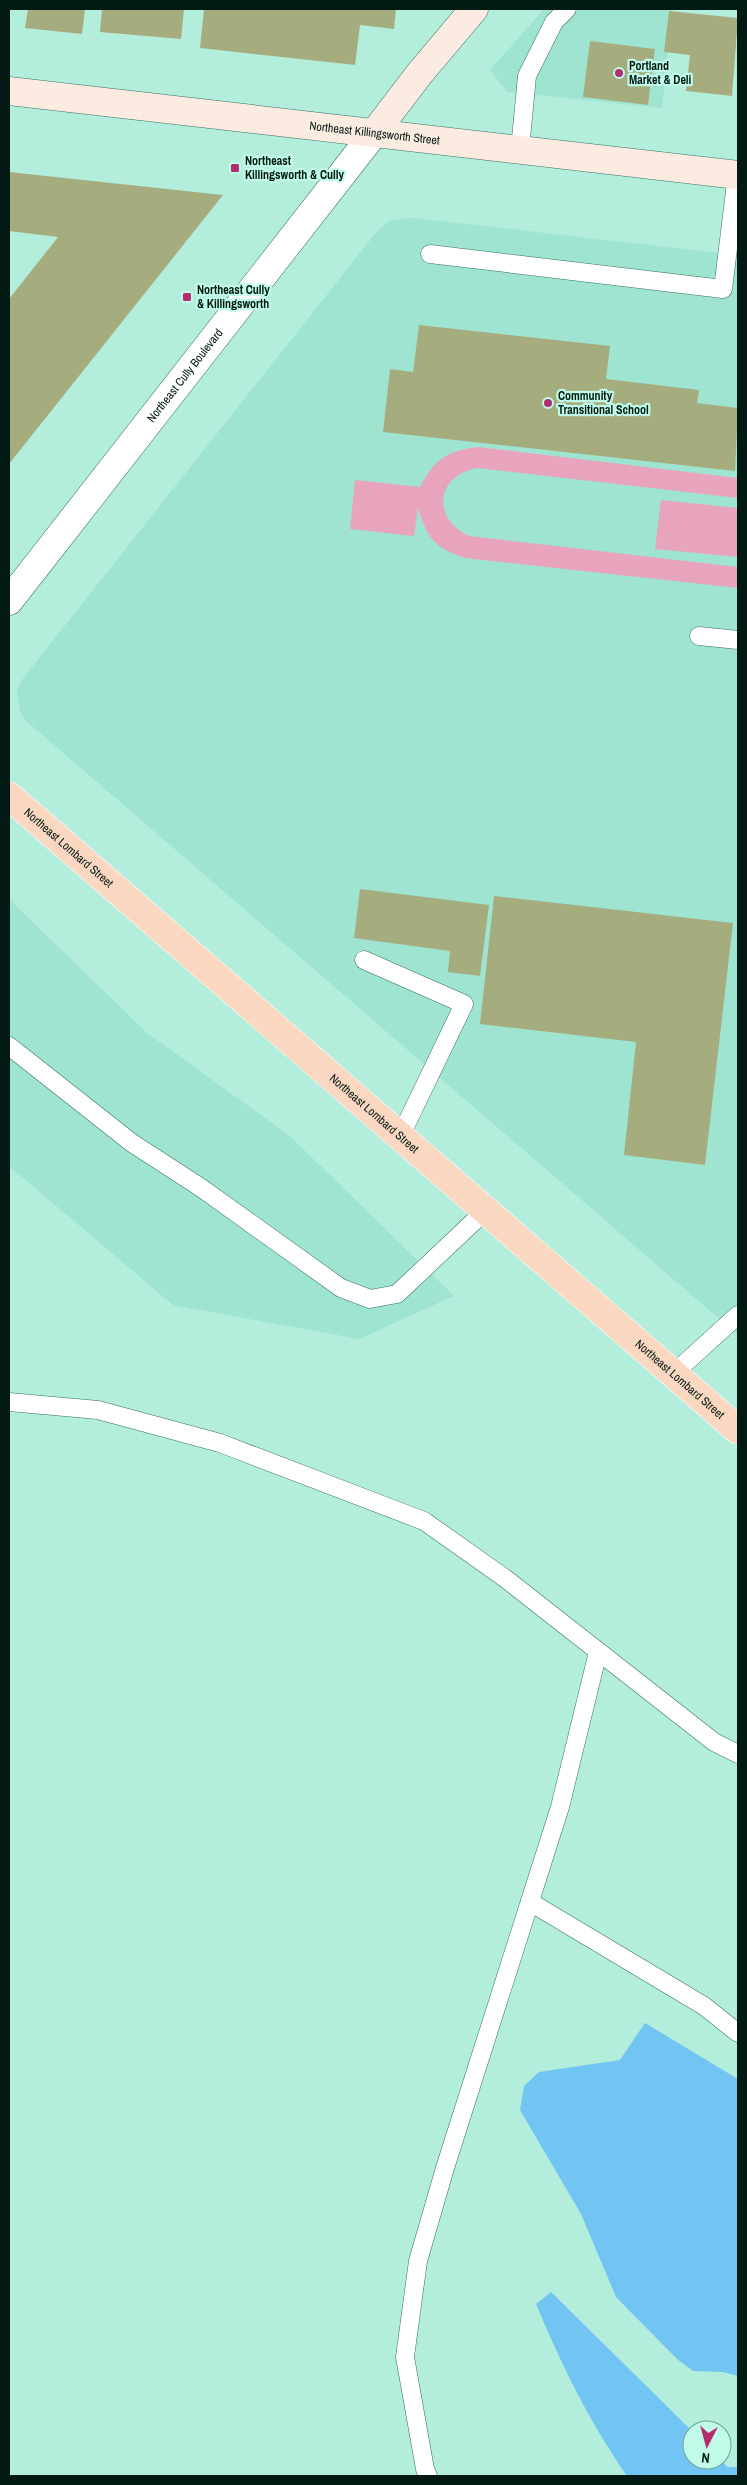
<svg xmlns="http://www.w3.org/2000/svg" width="747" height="2485" viewBox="0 0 747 2485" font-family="'Archivo Narrow',sans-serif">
<rect width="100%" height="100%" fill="#b3eedd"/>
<g fill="#9fe4d1">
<polygon points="544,9 673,9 662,108 507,92 490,70"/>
<polygon points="413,218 738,255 738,1335 25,720 20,711 17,690 21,681 378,230 391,220"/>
<polygon points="9,899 146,1032 290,1136 454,1296 359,1339 173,1305 9,1166"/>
</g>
<g fill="#e9a4bd">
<path d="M478,447L738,478V498L477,468C435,476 432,519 469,536L738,567V588L465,558C435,548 427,538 418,508L414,536L350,529L355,480L420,487C435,459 446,451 478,447Z"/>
<polygon points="661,500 738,508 738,557 655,549"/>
</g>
<g fill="#72c4f3">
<polygon points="645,2023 738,2079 738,2376 723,2372 693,2371 677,2359 616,2297 581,2214 520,2110 524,2086 539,2072 620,2060"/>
<path d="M551,2292L692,2431V2460H721L727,2467H738V2476H627C589,2421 562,2366 536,2304Z"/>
</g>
<g fill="#a5ad7f">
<polygon points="28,9 85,9 82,34 25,28"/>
<polygon points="102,9 184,9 181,39 100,32"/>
<polygon points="204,9 396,9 394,29 360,25 355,65 200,48"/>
<polygon points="669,11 738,18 732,96 686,91 690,55 664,52"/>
<polygon points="590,41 655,49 648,105 583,97"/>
<polygon points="9,172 223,195 9,464 9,299 58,237 9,231"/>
<polygon points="419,325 610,346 606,379 699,390 697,403 738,408 735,471 383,432 390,369 413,372"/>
<polygon points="360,889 489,905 480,976 448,972 450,951 354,938"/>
<polygon points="494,896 733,923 705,1165 624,1155 636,1042 480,1024"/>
</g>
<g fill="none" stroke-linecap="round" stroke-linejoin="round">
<g stroke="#376f62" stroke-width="19">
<g id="service">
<polyline points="520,149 527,76 554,22 567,9"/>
<polyline points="430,254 723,289 737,175"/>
<polyline points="699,636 738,640"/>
<polyline points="364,960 464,1004 400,1137"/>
<polyline points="9,1046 132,1143 200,1187 341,1288 370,1299 397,1294 485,1211"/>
<polyline points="673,1374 738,1315"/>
<polyline points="9,1402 98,1410 220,1443 424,1521 506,1579 714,1742 738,1754"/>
<polyline points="530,1902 704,2006 738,2033"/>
<polyline points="428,2476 425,2469 405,2357 418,2261 445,2168 560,1807 598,1652"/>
</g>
</g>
<g stroke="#376f62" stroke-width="29">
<g id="tertiary">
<path id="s1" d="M9,601L375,132"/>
</g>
</g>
<g stroke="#376f62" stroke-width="29">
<g id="secondary">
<path id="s2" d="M9,91L738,175"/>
<polyline points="375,132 420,73 474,9"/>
</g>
</g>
<g stroke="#fff" stroke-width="29">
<g id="primary">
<path id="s3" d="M9,796L738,1430"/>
</g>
</g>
<use href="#service" stroke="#fff" stroke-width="18"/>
<use href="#tertiary" stroke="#fff" stroke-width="28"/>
<use href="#secondary" stroke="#fcebe0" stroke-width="28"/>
<use href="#primary" stroke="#fad7c1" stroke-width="28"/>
</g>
<g fill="#b42d6f" stroke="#c0fbea" stroke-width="2">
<circle cx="619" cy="73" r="5"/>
<rect x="230" y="163" width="10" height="10" rx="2.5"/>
<rect x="182" y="292" width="10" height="10" rx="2.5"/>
<circle cx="548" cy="403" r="5"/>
</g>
<g text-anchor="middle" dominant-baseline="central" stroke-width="4.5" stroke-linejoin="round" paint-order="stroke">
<g font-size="12" font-weight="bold" fill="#031914" stroke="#c0fbea" text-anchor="start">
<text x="629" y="66">Portland<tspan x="629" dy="14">Market &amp; Deli</tspan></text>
<text x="245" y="161">Northeast<tspan x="245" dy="14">Killingsworth &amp; Cully</tspan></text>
<text x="197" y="290">Northeast Cully<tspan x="197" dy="14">&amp; Killingsworth</tspan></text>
<text x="558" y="396">Community<tspan x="558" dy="14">Transitional School</tspan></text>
</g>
<g font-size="12" fill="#031914" stroke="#c0fbea">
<text stroke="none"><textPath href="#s2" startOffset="368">Northeast Killingsworth Street</textPath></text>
<text stroke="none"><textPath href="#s1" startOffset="286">Northeast Cully Boulevard</textPath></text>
<text stroke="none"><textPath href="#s3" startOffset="79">Northeast Lombard Street</textPath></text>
<text stroke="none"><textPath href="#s3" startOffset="484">Northeast Lombard Street</textPath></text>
<text stroke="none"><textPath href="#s3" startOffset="889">Northeast Lombard Street</textPath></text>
</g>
</g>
<rect width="747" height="2485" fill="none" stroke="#031914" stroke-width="20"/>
<g transform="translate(707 2445) rotate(186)"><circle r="24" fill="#c0fbea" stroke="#74a194"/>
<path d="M0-4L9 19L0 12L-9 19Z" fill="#b42d6f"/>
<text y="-8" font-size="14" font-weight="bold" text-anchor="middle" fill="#031914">N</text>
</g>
</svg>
